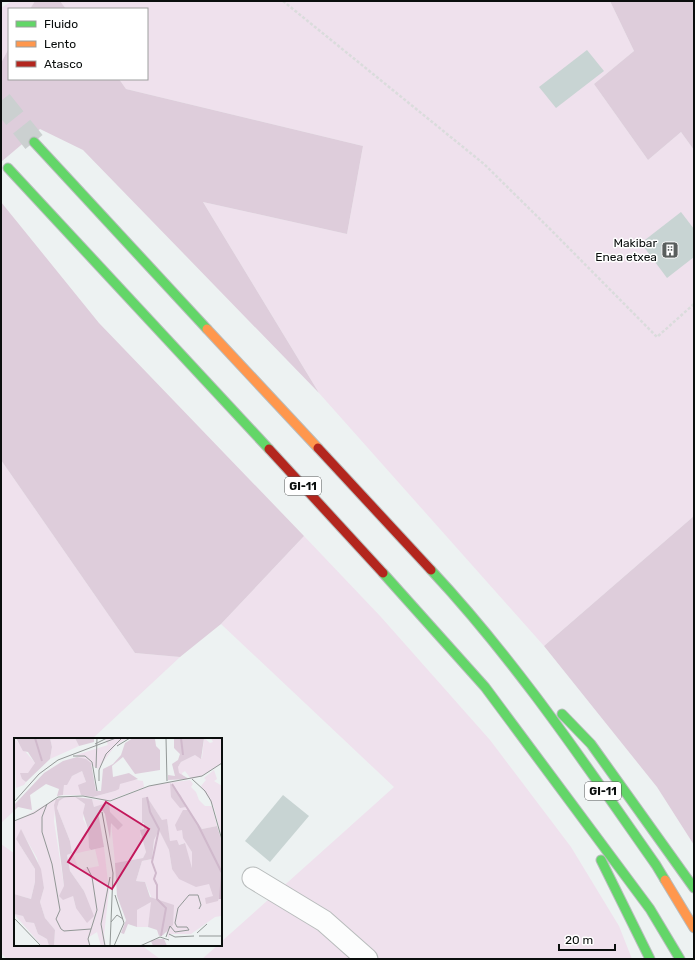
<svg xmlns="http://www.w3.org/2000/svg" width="695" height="960" viewBox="0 0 695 960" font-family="Rubik,sans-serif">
<rect width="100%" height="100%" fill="#edf2f2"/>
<g fill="#efe1ed">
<polygon points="12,1 35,1 30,9 9,9 9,48 1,63 1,8"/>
<polygon points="60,1 610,1 634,51 594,84 648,160 681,132 694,150 694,516 544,646 319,393 203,202 347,234 363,146 126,89 119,79 147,79 147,9 66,9"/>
<polygon points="1,460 135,653 180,657 92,739 15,739 15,810 1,823"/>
<polygon points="304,536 381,617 490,740 571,847 619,926 632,959 202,959 218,945 221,945 221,942 394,787 221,624"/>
<polygon points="1,844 15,854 15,945 141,945 160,959 7,959 1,953"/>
</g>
<g fill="#decddb">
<polygon points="35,1 60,1 66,9 30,9"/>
<polygon points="610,1 694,1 694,150 681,132 648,160 594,84 634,51"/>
<polygon points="9,48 9,79 119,79 126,89 363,146 347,234 203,202 319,393 83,150 40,129 1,162 1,63"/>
<polygon points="1,202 99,323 304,536 221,624 180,657 135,653 1,460"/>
<polygon points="694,516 694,845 657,787 544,646"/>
</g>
<g fill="#c8d4d3">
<polygon points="587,50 604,71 556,108 539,87"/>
<polygon points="681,212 694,229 694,257 667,278 641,243"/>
<polygon points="283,795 309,816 270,862 245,841"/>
</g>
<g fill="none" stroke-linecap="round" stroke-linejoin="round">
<polyline stroke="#cbd0d0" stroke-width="22" stroke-dasharray="22 11" stroke-linecap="butt" points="1,101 34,142"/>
<g stroke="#b8bcbc" stroke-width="23">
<polyline id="street" points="253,878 324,921 367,959"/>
</g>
<g stroke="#b8bcbc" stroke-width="11">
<g id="fast">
<polyline points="34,142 207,329"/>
<polyline points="8,168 269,449"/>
<path d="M431,570C516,661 585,764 656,865L665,880"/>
<polyline points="383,573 485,687 650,909 680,959"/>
<polyline points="562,714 591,744 694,888"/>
<polyline points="601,860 650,959"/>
</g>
</g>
<g stroke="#b8bcbc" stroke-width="11">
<g id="slow">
<polyline points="207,329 318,448"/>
<polyline points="665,880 694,928"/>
</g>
</g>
<g stroke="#b8bcbc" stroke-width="11">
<g id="jam">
<polyline points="318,448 431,570"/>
<polyline points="269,449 383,573"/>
</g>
</g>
<polyline stroke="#dadcdc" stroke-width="2.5" stroke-dasharray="3 2" stroke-linecap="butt" points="283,1 484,164 550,229 657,337 694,304"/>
<use href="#street" stroke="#fcfdfd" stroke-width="21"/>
<use href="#fast" stroke="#63d668" stroke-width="9"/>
<use href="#slow" stroke="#ff974d" stroke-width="9"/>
<use href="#jam" stroke="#b3261e" stroke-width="9"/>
</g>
<defs>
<g id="building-square" transform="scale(0.9)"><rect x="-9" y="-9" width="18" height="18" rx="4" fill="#595e5d" stroke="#fff"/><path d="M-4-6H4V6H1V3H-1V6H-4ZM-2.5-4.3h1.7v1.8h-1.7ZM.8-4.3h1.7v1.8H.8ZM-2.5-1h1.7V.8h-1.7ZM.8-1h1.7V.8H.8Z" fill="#fff"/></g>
</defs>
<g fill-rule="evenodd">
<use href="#building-square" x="670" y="250"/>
</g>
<g text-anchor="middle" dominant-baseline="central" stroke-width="3" stroke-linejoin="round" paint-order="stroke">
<g fill="#fff" stroke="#545656" stroke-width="1">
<rect x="285" y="477" width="36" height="18" rx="3"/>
<rect x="585" y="782" width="36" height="18" rx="3"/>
</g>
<g font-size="11" font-weight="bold" fill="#0a0e0d">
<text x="303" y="486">GI-11</text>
<text x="603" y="791">GI-11</text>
</g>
<g font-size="12" fill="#0a0e0d" stroke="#fff" text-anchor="end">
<text x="657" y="243">Makibar<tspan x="657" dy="14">Enea etxea</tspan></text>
</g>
</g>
<g transform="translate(14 738)">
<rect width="208" height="208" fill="#edf2f2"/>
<path d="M0,0L21,25L18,31L8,41L12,44L10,47L2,50ZM36,0H61L65,8L36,21L38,9ZM91,0H114L101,8L84,31L62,17L94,7ZM190,0L196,5L199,4L197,0H208V25L188,38L177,41L171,33L168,35L169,39L164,35V29L167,24L181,17L188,20ZM200,32L203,41L200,43L208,48V101L200,69L187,48L192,42L190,40ZM68,33L72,44L67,57H49L50,47L58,38ZM116,41L129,43L130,49L94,63L79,59L101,53L106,46ZM176,42L179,46L177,49L182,54L185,62L191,68H198L203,88L188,91L174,72L168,91L170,100L178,114V131L170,105L165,107L156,103L153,82H148L133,60L126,99H129L132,114L129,120L101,125L97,84L109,87L89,68L80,69L78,61L95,64L139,47ZM51,59H61L71,66L69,81L74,91L75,110L77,112L59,116L65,132L85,128L81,111L90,109L95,153L90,197L92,208H87L83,194L75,199L76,208H40L41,192L31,180L26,164L30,150L23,120L7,92L2,101L21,131V144L17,161L0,156V84L42,61L40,83L50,148L59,158L62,170L74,168L70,153L56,133L53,117L58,115L56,103L43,70L45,63ZM145,91L155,112L158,131L195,146L204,163L208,153L207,178L201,179L177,196H156L155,201L131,144L122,143L128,123L138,121L140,102ZM138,163L134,189H123V172ZM0,176L9,178L12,184L20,185L24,196L33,201L35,208H28Z" fill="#efe1ed"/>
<path d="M2,0H36L38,9L36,21L12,44L8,41L6,35H14L21,25L14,14L9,13ZM61,0H80V4L65,8ZM119,0L141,1L142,8L146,12V32L121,36L109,19L98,28L99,39L115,35L124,41L106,46L105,51L101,53L79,59L67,57L64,47L72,44L68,33L58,38L53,47H50L49,57L43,58L45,51L32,46L16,57L18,72L4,69L0,73V67L30,35L49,23L63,19L72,21L77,25L82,53H87L89,31L99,26L107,17L111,5ZM160,0H190L187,21L181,17L167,24L164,29L165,35L175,41L154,42V37L161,38L158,26L164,22L166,16L160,10ZM156,45L167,58L172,69L166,70L157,59ZM51,59L45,63L43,70L56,103L58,115L53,117L56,133L70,153L80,178L73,185L62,170L59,158L49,162L45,158L50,148L40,67L42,61ZM61,59L78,61L80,69L95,64L96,74L109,87L104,92L97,85L96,101L91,76L89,73L84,74L90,109L77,112L75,110L74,91L69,75L71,66ZM133,59L148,82L153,81L156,103L163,102L165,107L171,105L178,130V114L169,100L168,92L163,93L161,87L169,72H174L188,91L203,88L208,104V153L204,163L192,166L191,160L199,158L195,146L182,149L165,141L158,131L155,112L145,92L140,102L138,121L128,123L122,143L131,144L136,159L160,167L159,187L149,197L145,198L143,192L134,189L137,164L123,172V189L114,186L110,196L107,195L112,182L103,158L101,125L129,120L132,114L126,92L130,91V85H128V60ZM7,91L27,131L30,150L26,164L31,180L41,192L40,208H35L33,201L24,196L20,185L12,184L9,178L0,176V156L17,161L21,144V131L2,101ZM144,201H150L153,208H139L137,203Z" fill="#decddb"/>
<path fill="none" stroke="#d0b9cc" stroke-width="2" d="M21,0L28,23M167,0L169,17M158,46L184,87L208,135L206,161M133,59L136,74L145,91L138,124L142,135L140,141L143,147V161L152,170L147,198"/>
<path fill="none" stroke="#929796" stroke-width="1" d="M152,0L153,43M81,6L93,0M103,8L116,0M59,18H71L78,24L83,53M82,30L83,0M178,41L191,53L197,63L208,102M85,43V32L92,16L108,0M0,64L25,36L44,22L102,0M33,66L28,79V94L38,126L46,172L42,181L47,191L50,193L77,191M88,74L99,135L96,208M0,83L20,75L44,59L69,58L96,63L135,48L188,38L208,25M73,129L78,139L83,172L74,201L76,208M0,180L27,208M97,184L103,177L109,181M183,195L193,186M155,196L161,199L180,198M185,198H208M152,199L156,188L161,194L175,192L173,189H163L161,185L164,170L175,157H184L187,167L185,171M91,208L87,186L96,139M100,208L110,185L101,157M126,208L146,199L155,202"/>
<path fill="#c2185b" fill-opacity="0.15" stroke="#c2185b" stroke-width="2" d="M92,64L135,91L98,151L54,124Z"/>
<rect width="208" height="208" fill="none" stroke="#0a0e0d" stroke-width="2"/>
</g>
<rect width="695" height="960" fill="none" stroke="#0a0e0d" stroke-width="4"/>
<rect x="8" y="8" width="140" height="72" fill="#ffffff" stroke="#9d9f9e"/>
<rect x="16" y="21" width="20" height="6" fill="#63d668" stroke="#9d9f9e"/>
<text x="44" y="28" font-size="12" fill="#0a0e0d">Fluido</text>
<rect x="16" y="41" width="20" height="6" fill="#ff974d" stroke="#9d9f9e"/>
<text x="44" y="48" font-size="12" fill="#0a0e0d">Lento</text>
<rect x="16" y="61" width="20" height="6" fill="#b3261e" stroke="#9d9f9e"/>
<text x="44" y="68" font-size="12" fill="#0a0e0d">Atasco</text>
<path d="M559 944v6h56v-6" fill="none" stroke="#0a0e0d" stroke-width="2"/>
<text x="565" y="944" font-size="12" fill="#0a0e0d" stroke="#ffffff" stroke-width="3" paint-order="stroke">20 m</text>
</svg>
